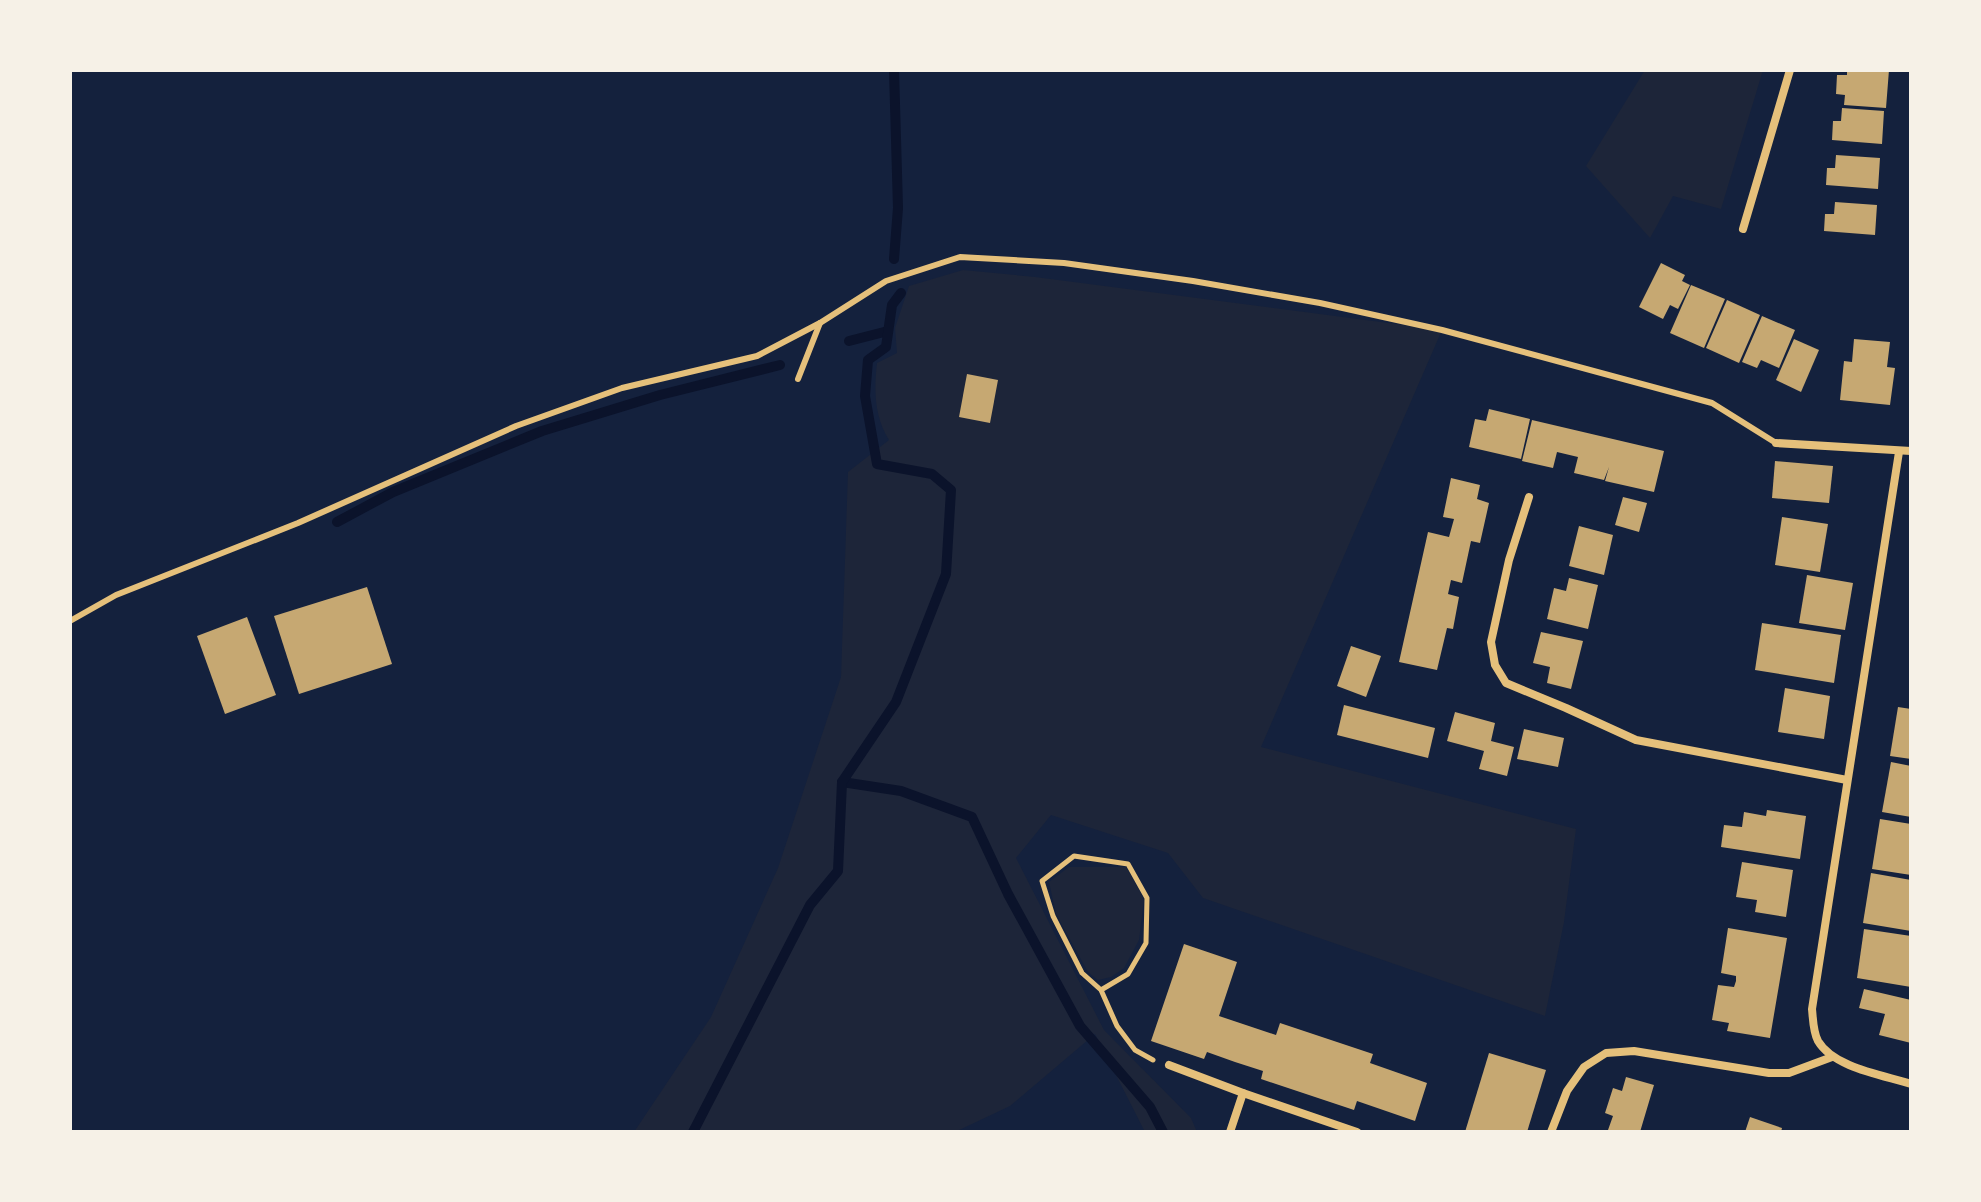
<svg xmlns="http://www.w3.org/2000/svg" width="1981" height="1202" viewBox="0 0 1981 1202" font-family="Helvetica,sans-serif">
<rect width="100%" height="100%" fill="#14213d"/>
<g fill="#1d2539">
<polygon points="1645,70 1763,70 1721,209 1673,196 1650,238 1586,166"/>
<path d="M963,270L1035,277L1442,330L1261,747L1576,829L1564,922L1545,1016L1203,898L1168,853L1051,815L1016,858L1104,1030L1191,1118L1197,1132H1145L1095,1034L1010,1106L955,1132H634L711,1017L778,868L841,677L848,472L889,440C874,416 874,390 877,363L897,353L895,328L909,286Z"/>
<polygon points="1069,867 1126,867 1144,899 1139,940 1124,968 1111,977 1098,980 1088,972 1056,914 1049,882"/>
</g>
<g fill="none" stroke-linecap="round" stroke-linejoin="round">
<g stroke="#0b132b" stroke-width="10">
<polyline points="894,259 898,208 894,70"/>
<polyline points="849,341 888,331"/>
<polyline points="337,522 393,492 542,431 660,395 780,365"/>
<polyline points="842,782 901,791 972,817 1008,894 1080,1026 1150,1107 1163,1132"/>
<polyline points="693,1132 810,905 838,871 842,782 896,702 946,574 951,490 932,474 877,464 865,396 868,360 886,347 892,305 901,293"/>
</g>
</g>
<g fill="#c6a872">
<polygon points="1847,70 1889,70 1886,108 1844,105 1845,95 1836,94 1837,75 1847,75"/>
<polygon points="1842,108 1884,111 1882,144 1832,140 1833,121 1841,121"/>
<polygon points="1836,155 1880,158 1878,189 1826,185 1827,168 1835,168"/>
<polygon points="1835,202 1877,205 1875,235 1824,231 1825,214 1834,214"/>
<polygon points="1661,263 1685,275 1682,281 1690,285 1678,309 1670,305 1663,319 1639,307"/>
<polygon points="1691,285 1725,299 1704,348 1670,333"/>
<polygon points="1727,300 1760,315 1739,363 1706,348"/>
<polygon points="1762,316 1795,330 1779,368 1761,360 1757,368 1742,362"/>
<polygon points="1794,339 1819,350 1801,392 1776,380"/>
<polygon points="1854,339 1890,342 1887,367 1895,368 1890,405 1840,400 1844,361 1852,362"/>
<polygon points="967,374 998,380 990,423 959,417"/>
<polygon points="1489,409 1530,419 1521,459 1469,447 1475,419 1486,421"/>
<polygon points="1532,420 1664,451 1654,492 1605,481 1609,467 1604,480 1574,473 1578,457 1557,452 1553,468 1522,461"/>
<polygon points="1775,461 1833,466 1829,503 1772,498"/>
<polygon points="1451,478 1480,485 1477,499 1489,503 1480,543 1471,541 1462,583 1451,580 1448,594 1459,597 1453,629 1447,628 1437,670 1399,662 1428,532 1449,537 1454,519 1443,517"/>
<polygon points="1623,497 1647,503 1639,532 1615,525"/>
<polygon points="1782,517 1828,524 1820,572 1775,565"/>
<polygon points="1579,526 1613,535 1604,575 1569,566"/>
<polygon points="1807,575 1853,583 1845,630 1799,623"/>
<polygon points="1569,578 1598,585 1588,629 1547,619 1554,588 1566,591"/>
<polygon points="367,587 392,664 299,694 274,616"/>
<polygon points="247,617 276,695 225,714 197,636"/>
<polygon points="1762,623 1841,635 1834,683 1755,670"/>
<polygon points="1541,632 1583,641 1571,689 1547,683 1550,667 1533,663"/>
<polygon points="1351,646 1381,656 1366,697 1337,686"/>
<polygon points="1785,688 1830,696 1824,739 1778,732"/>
<polygon points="1344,705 1435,728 1428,758 1337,735"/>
<polygon points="1898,707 1911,709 1911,759 1890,756"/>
<polygon points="1455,712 1495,723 1491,741 1514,747 1507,776 1479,769 1484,751 1447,741"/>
<polygon points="1524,729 1564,738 1558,767 1517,759"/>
<polygon points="1891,762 1911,766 1911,817 1882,812"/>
<polygon points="1767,810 1806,816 1800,859 1721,847 1724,825 1742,827 1744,812 1766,816"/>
<polygon points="1880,819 1911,824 1911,875 1872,869"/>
<polygon points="1742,862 1793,870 1786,917 1755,912 1757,900 1736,897"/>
<polygon points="1871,873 1911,880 1911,931 1863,923"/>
<polygon points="1728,928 1787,938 1770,1038 1727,1031 1729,1023 1712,1020 1718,985 1734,987 1736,981 1736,976 1721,973"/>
<polygon points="1864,929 1911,936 1911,987 1857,978"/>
<polygon points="1184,944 1237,962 1219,1016 1276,1035 1280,1023 1373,1054 1370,1063 1427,1083 1415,1121 1357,1101 1354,1110 1261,1079 1263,1071 1235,1062 1207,1052 1204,1059 1151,1041"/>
<polygon points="1864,989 1911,1000 1911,1043 1879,1035 1885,1014 1859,1008"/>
<polygon points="1489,1053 1546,1070 1527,1132 1465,1132"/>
<polygon points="1626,1077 1654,1085 1640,1132 1615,1132 1608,1130 1613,1116 1605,1113 1613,1088 1622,1091"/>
<polygon points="1750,1117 1782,1128 1781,1132 1745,1132"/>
</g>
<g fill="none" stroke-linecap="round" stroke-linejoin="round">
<polyline stroke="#e5c07b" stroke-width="5" points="1101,990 1128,974 1146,943 1147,898 1128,864 1074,856 1042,881 1053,916 1082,973 1101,990 1117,1026 1135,1050 1153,1060"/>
<g stroke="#e5c07b" stroke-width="6">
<polyline points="798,379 820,323"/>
<polyline points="70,621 116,595 298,523 516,426 622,388 757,356 820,323 886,281 960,257 1064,263 1193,281 1320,303 1442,330 1712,403 1776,443"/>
</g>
<g stroke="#e5c07b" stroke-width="8">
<polyline points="1743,229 1790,70"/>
<polyline points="1776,443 1911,451"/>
<path d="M1899,452L1812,1009C1813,1018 1813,1032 1818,1041C1834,1068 1883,1075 1911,1084"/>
<polyline points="1529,497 1509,560 1491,642 1495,665 1506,683 1566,708 1636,740 1847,780"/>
<polyline points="1169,1065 1243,1093 1357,1132"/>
<polyline points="1230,1132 1243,1093"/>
<polyline points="1551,1132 1567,1091 1584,1067 1606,1053 1634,1051 1769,1073 1789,1073 1832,1057"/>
</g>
</g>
<rect width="1981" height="1202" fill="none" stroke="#f6f1e7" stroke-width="144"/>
</svg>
